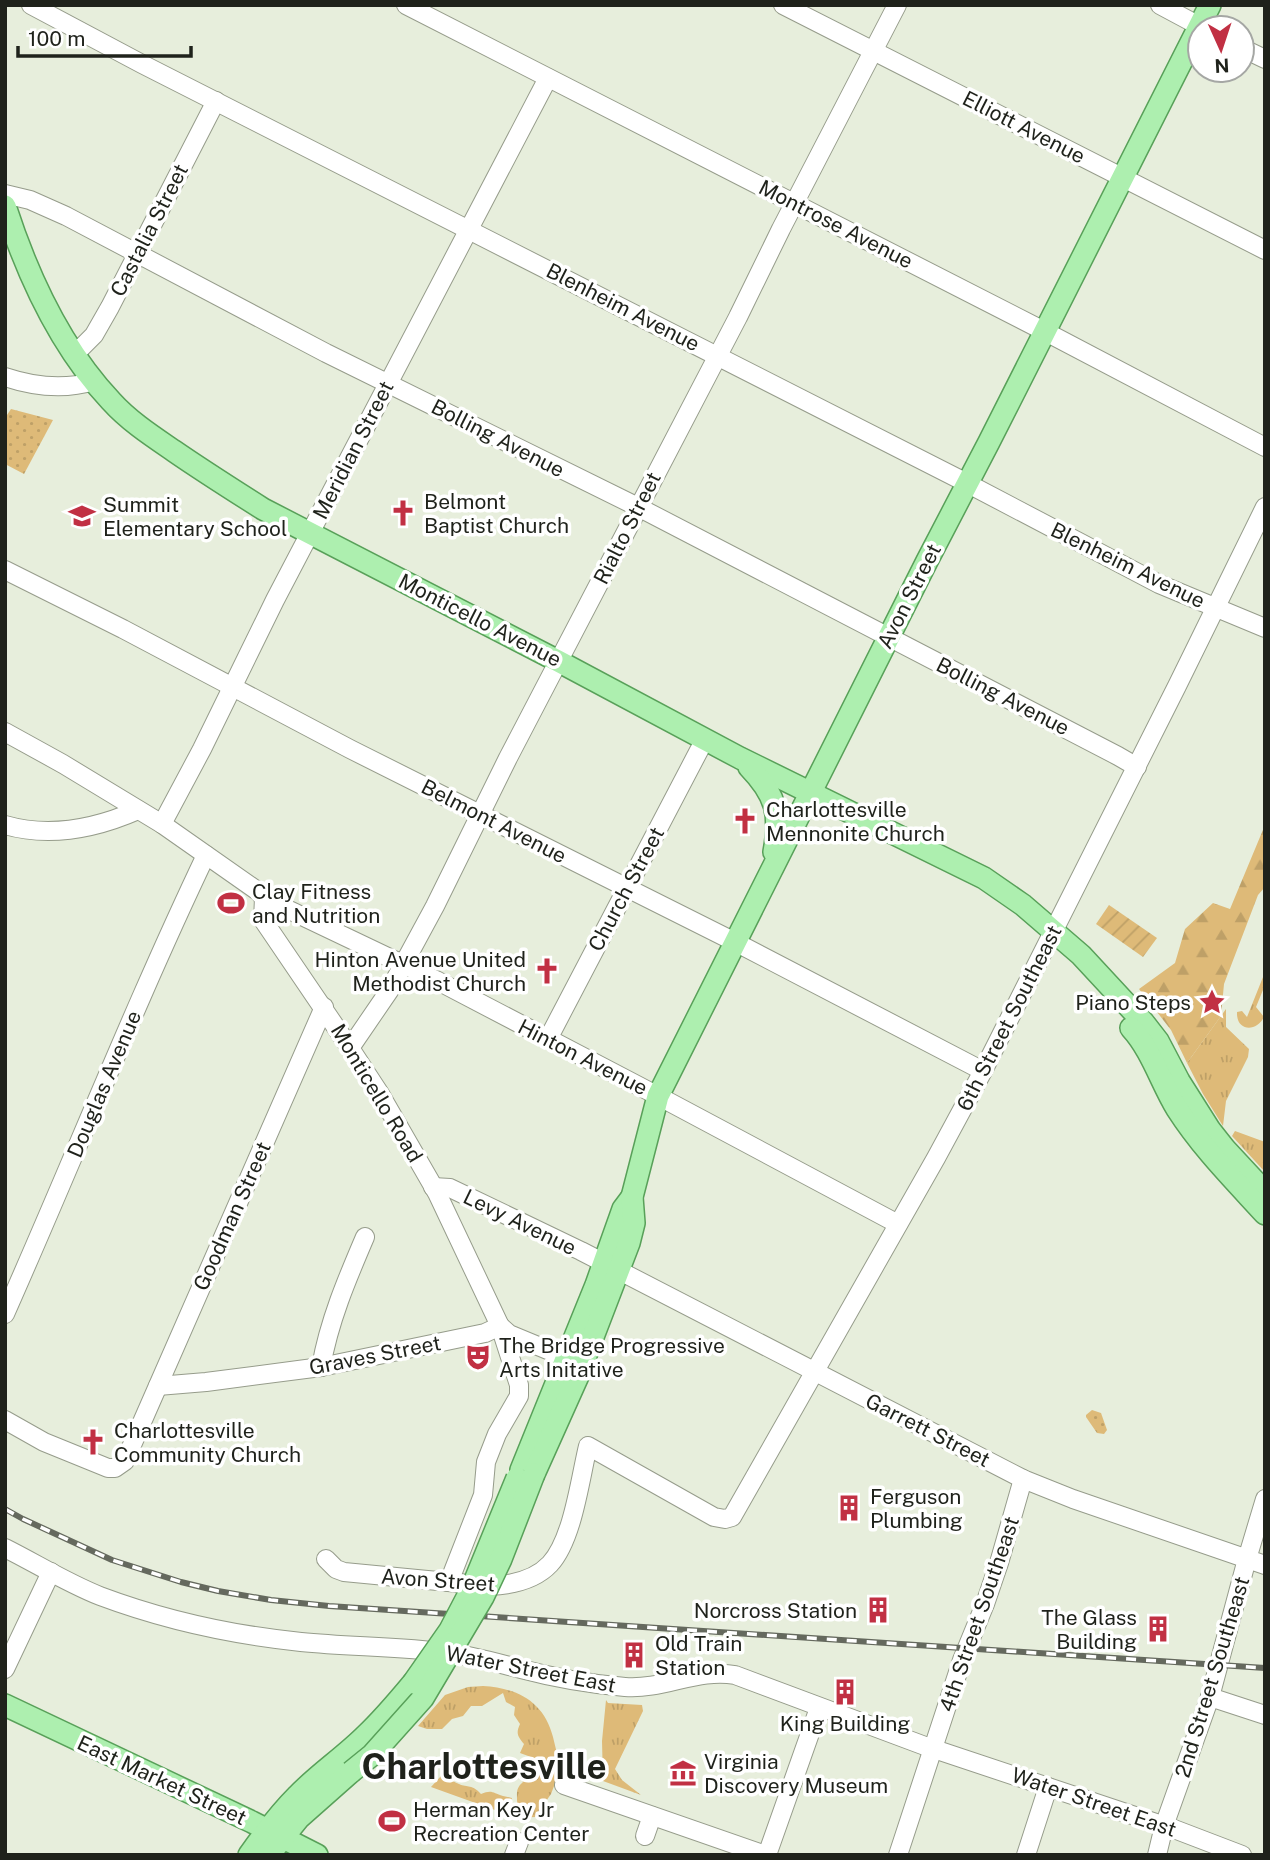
<svg xmlns="http://www.w3.org/2000/svg" width="1270" height="1860" viewBox="0 0 1270 1860" font-family="'Public Sans',sans-serif">
<defs>
<pattern id="grass-tufts" width="24" height="20" patternUnits="userSpaceOnUse" patternTransform="scale(1.75)"><rect width="24" height="20" fill="#deba78"/><path d="M3 7l-1-3M5 7V3M7 7l1-3M15 17l-1-3M17 17v-4M19 17l1-3" fill="none" stroke="#bea067"/></pattern>
<pattern id="forest-firs" width="22" height="20" patternUnits="userSpaceOnUse" patternTransform="scale(1.75)"><rect width="22" height="20" fill="#deba78"/><path d="M5 1l3.5 6h-7zM16 11l3.5 6h-7z" fill="#bea067"/></pattern>
<pattern id="park-dots" width="8" height="8" patternUnits="userSpaceOnUse" patternTransform="scale(1.75)"><rect width="8" height="8" fill="#deba78"/><path d="M2 2h.1M6 6h.1" fill="none" stroke="#bea067" stroke-width="1.8" stroke-linecap="round"/></pattern>
<pattern id="garden-furrows" width="10" height="10" patternUnits="userSpaceOnUse" patternTransform="scale(1.75)"><rect width="10" height="10" fill="#deba78"/><path d="M-1 1l2-2M0 10L10 0M9 11l2-2" fill="none" stroke="#bea067"/></pattern>
</defs>
<rect width="100%" height="100%" fill="#e7eedc"/>
<g fill="url(#grass-tufts)">
<path d="M1265,972V985L1256,1007L1264,1017C1256,1033 1236,1031 1237,1012L1242,1011L1247,1017Z"/>
<polygon points="1226,1009 1226,1027 1249,1049 1248,1057 1226,1101 1223,1126 1203,1094 1187,1063"/>
<polygon points="1235,1131 1265,1142 1265,1172 1232,1136"/>
<path d="M483,1686C518,1688 544,1702 553,1737C555,1746 558,1755 558,1764H550L520,1753L524,1744C517,1736 516,1733 520,1724L514,1715L515,1707L506,1702L503,1693L482,1706H471L463,1716L452,1719L442,1729H427L418,1726L445,1695L468,1687Z"/>
<polygon points="606,1700 608,1703 642,1705 643,1711 615,1769 622,1780 641,1795 603,1781 602,1741"/>
<path d="M522,1760L559,1773L551,1794L535,1817L517,1818L513,1815C515,1810 518,1805 517,1800C517,1792 516,1788 523,1782C520,1775 521,1771 525,1765Z"/>
<path d="M441,1776C449,1778 452,1781 459,1784C468,1788 472,1784 481,1794C492,1789 493,1793 503,1796C506,1797 509,1797 512,1798L506,1814L431,1787Z"/>
</g>
<polygon fill="url(#forest-firs)" points="1265,825 1265,887 1258,895 1224,984 1221,1016 1187,1063 1171,1030 1139,989 1175,963 1185,929 1213,903 1230,909"/>
<g fill="url(#park-dots)">
<polygon points="11,409 53,420 24,474 5,464 5,418"/>
<polygon points="1092,1410 1101,1413 1107,1430 1104,1434 1097,1433 1086,1417 1086,1415"/>
</g>
<polygon fill="url(#garden-furrows)" points="1109,905 1157,938 1143,957 1096,924"/>
<g fill="none" stroke-linecap="round" stroke-linejoin="round">
<g stroke="#969c8b" stroke-width="20">
<g id="minor">
<polyline points="31,5 142,64 957,478 1159,584 1265,628"/>
<polyline points="406,5 1044,331 1265,447"/>
<polyline points="783,5 1265,250"/>
<polyline points="1160,5 1203,28"/>
<polyline points="1242,48 1265,59"/>
<polyline points="5,194 30,200 66,216 326,353 638,507 1118,756 1137,767"/>
<polyline points="75,354 94,335 110,307 216,101"/>
<path d="M5,377C35,387 65,390 94,381"/>
<polyline points="5,570 123,629 350,749 735,942 983,1071"/>
<polyline points="5,732 63,764 162,824 259,892 264,898 436,980 658,1096 898,1224"/>
<polyline points="162,824 202,749 275,600 548,78"/>
<path d="M5,825C50,838 97,828 138,810"/>
<polyline points="264,898 263,920 350,1048 380,1094 437,1193 500,1326 519,1385 519,1396 497,1434 486,1462 483,1495 449,1582"/>
<polyline points="548,1039 705,739"/>
<polyline points="350,1048 389,991 435,906 508,758 738,317 781,229 897,5"/>
<polyline points="433,1187 450,1188 581,1251 1023,1479 1073,1499 1265,1565"/>
<path d="M5,1314C73,1161 134,1006 206,855"/>
<polyline points="500,1326 509,1334 579,1363"/>
<path d="M321,1367C329,1321 347,1279 365,1237"/>
<polyline points="158,1386 206,1382 321,1367 485,1333 500,1326"/>
<polyline points="5,1420 44,1442 108,1468 115,1468 125,1461 324,1007"/>
<path d="M5,1548C37,1564 67,1583 100,1596C164,1620 233,1635 301,1642C350,1647 400,1646 449,1653C474,1656 497,1663 521,1669C555,1678 590,1684 625,1687C663,1690 699,1668 735,1675L925,1746L1174,1829L1242,1855"/>
<path d="M326,1559L336,1569L344,1572L490,1586C511,1585 535,1580 550,1564C573,1539 580,1479 588,1446L714,1517L725,1519L732,1517L936,1158L983,1071L1177,686L1265,507"/>
<polyline points="5,1669 51,1572"/>
<polyline points="1210,1697 1265,1715"/>
<polyline points="564,1785 765,1855"/>
<polyline points="645,1836 652,1816"/>
<polyline points="514,1855 519,1842"/>
<polyline points="767,1855 819,1708"/>
<polyline points="898,1855 962,1660 985,1604 999,1563 1023,1479"/>
<polyline points="1026,1855 1048,1787"/>
<polyline points="1157,1855 1164,1826 1210,1697 1247,1559 1265,1499"/>
</g>
</g>
<g stroke="#58a059" stroke-width="24">
<g id="major">
<path d="M5,206C27,274 61,348 111,401C129,421 152,436 174,451C203,471 233,490 263,509L558,661L740,758L984,878L1023,905L1081,955L1144,1023L1158,1041L1179,1081L1210,1130L1225,1149L1265,1192"/>
<path d="M749,767C776,795 781,814 774,852"/>
<path d="M1131,1028C1152,1051 1161,1083 1177,1109C1202,1148 1234,1180 1265,1214"/>
<polyline points="521,1470 596,1285 623,1209 632,1197"/>
<polyline points="534,1474 578,1376 629,1243 634,1223 632,1197 658,1096 927,561 989,442 1210,5"/>
<polyline points="5,1705 252,1822 317,1855"/>
<path d="M249,1855C264,1834 279,1814 297,1796C318,1774 344,1757 366,1735C383,1719 398,1701 413,1683"/>
<polyline points="269,1855 299,1818 351,1772"/>
</g>
</g>
<use href="#minor" stroke="#fff" stroke-width="18"/>
<use href="#major" stroke="#adefaf" stroke-width="21"/>
<g stroke="#65695e" stroke-width="6">
<polyline id="rail" points="5,1509 23,1519 112,1560 181,1582 218,1591 271,1600 329,1606 673,1629 1265,1668"/>
</g>
<use href="#rail" stroke="#fff" stroke-width="3.5" stroke-dasharray="10" stroke-linecap="butt"/>
<g stroke="#58a059" stroke-width="24" stroke-linecap="butt">
<g id="major-bridge">
<polyline points="413,1683 450,1630 471,1590 517,1478"/>
<polyline points="351,1772 372,1755 423,1698 483,1597 501,1559 534,1474"/>
</g>
</g>
<use href="#major-bridge" stroke="#adefaf" stroke-width="21"/>
</g>
<defs>
<g id="church-bare" transform="scale(2.1)"><path d="M-1.2-6h2.4v3.5h3.3v2.4h-3.3V6h-2.4V-.1h-3.3v-2.4h3.3Z" fill="#c13043" stroke="#fff" stroke-width="2.5" paint-order="stroke"/></g>
<g id="school-bare" transform="scale(2.1)"><path d="M0-5L7-2L0 1L-7-2ZM-4 1L0 2.5L4 1V4Q0 6-4 4Z" fill="#c13043" stroke="#fff" stroke-width="2.5" paint-order="stroke"/></g>
<g id="stadium-bare" transform="scale(2.1)"><path d="M0-5a6.5 5 0 1 0 0 10a6.5 5 0 1 0 0-10ZM-3.5-1.8h7v3.6h-7Z" fill="#c13043" stroke="#fff" stroke-width="2.5" paint-order="stroke"/></g>
<g id="sight-bare" transform="scale(2.1)"><path d="M0-6L1.8-2.2L6-1.7L2.9 1.2L3.7 5.4L0 3.3L-3.7 5.4L-2.9 1.2L-6-1.7L-1.8-2.2Z" fill="#c13043" stroke="#fff" stroke-width="2.5" paint-order="stroke"/></g>
<g id="theatre-bare" transform="scale(2.1)"><path d="M-5-5.5Q0-4 5-5.5V0Q5 5 0 6Q-5 5-5 0ZM-3.3-2.5H-1v1.5H-3.3ZM1-2.5H3.3v1.5H1ZM-2.8 1Q0 5.5 2.8 1Z" fill="#c13043" stroke="#fff" stroke-width="2.5" paint-order="stroke"/></g>
<g id="building-bare" transform="scale(2.1)"><path d="M-4-6H4V6H1V3H-1V6H-4ZM-2.5-4.3h1.7v1.8h-1.7ZM.8-4.3h1.7v1.8H.8ZM-2.5-1h1.7V.8h-1.7ZM.8-1h1.7V.8H.8Z" fill="#c13043" stroke="#fff" stroke-width="2.5" paint-order="stroke"/></g>
<g id="museum-bare" transform="scale(2.1)"><path d="M0-6L6-3V-2H-6V-3ZM-5-1h2V3h-2ZM-1-1h2V3h-2ZM3-1h2V3H3ZM-6 4H6V6H-6Z" fill="#c13043" stroke="#fff" stroke-width="2.5" paint-order="stroke"/></g>
</defs>
<g fill-rule="evenodd">
<use href="#church-bare" x="403" y="513"/>
<use href="#school-bare" x="82" y="516"/>
<use href="#church-bare" x="745" y="821"/>
<use href="#stadium-bare" x="231" y="903"/>
<use href="#church-bare" x="547" y="971"/>
<use href="#sight-bare" x="1212" y="1002"/>
<use href="#theatre-bare" x="478" y="1357"/>
<use href="#church-bare" x="93" y="1442"/>
<use href="#building-bare" x="849" y="1508"/>
<use href="#building-bare" x="878" y="1610"/>
<use href="#building-bare" x="1158" y="1629"/>
<use href="#building-bare" x="634" y="1655"/>
<use href="#building-bare" x="845" y="1692"/>
<use href="#museum-bare" x="683" y="1773"/>
<use href="#stadium-bare" x="392" y="1821"/>
</g>
<g text-anchor="middle" dominant-baseline="central" stroke-width="7" stroke-linejoin="round" paint-order="stroke">
<g font-size="21" fill="#1f221b" stroke="#fff">
<text transform="translate(1024 127) rotate(27)">Elliott Avenue</text>
<text transform="translate(836 224) rotate(27)">Montrose Avenue</text>
<text transform="translate(149 230) rotate(-63)">Castalia Street</text>
<text transform="translate(623 307) rotate(27)">Blenheim Avenue</text>
<text transform="translate(498 438) rotate(27)">Bolling Avenue</text>
<text transform="translate(353 450) rotate(-63)">Meridian Street</text>
<text transform="translate(627 528) rotate(-63)">Rialto Street</text>
<text transform="translate(1128 565) rotate(26)">Blenheim Avenue</text>
<text transform="translate(909 596) rotate(-63)">Avon Street</text>
<text transform="translate(480 620) rotate(27)">Monticello Avenue</text>
<text transform="translate(1003 696) rotate(27)">Bolling Avenue</text>
<text transform="translate(494 821) rotate(27)">Belmont Avenue</text>
<text transform="translate(626 889) rotate(-62)">Church Street</text>
<text transform="translate(1009 1018) rotate(-63)">6th Street Southeast</text>
<text transform="translate(583 1057) rotate(27)">Hinton Avenue</text>
<text transform="translate(104 1084) rotate(-67)">Douglas Avenue</text>
<text transform="translate(377 1093) rotate(59)">Monticello Road</text>
<text transform="translate(232 1216) rotate(-66)">Goodman Street</text>
<text transform="translate(520 1222) rotate(26)">Levy Avenue</text>
<text transform="translate(375 1355) rotate(-11)">Graves Street</text>
<text transform="translate(928 1430) rotate(27)">Garrett Street</text>
<text transform="translate(438 1580) rotate(4)">Avon Street</text>
<text transform="translate(979 1614) rotate(-71)">4th Street Southeast</text>
<text transform="translate(531 1669) rotate(11)">Water Street East</text>
<text transform="translate(1212 1677) rotate(-73)">2nd Street Southeast</text>
<text transform="translate(162 1780) rotate(25)">East Market Street</text>
<text transform="translate(1094 1802) rotate(19)">Water Street East</text>
</g>
<g font-size="21" fill="#1f221b" stroke="#fff" text-anchor="start">
<text x="424" y="501">Belmont<tspan x="424" dy="24">Baptist Church</tspan></text>
<text x="103" y="504">Summit<tspan x="103" dy="24">Elementary School</tspan></text>
<text x="766" y="809">Charlottesville<tspan x="766" dy="24">Mennonite Church</tspan></text>
<text x="252" y="891">Clay Fitness<tspan x="252" dy="24">and Nutrition</tspan></text>
<text x="526" y="959" text-anchor="end">Hinton Avenue United<tspan x="526" dy="24">Methodist Church</tspan></text>
<text x="1191" y="1002" text-anchor="end">Piano Steps</text>
<text x="499" y="1345">The Bridge Progressive<tspan x="499" dy="24">Arts Initative</tspan></text>
<text x="114" y="1430">Charlottesville<tspan x="114" dy="24">Community Church</tspan></text>
<text x="870" y="1496">Ferguson<tspan x="870" dy="24">Plumbing</tspan></text>
<text x="857" y="1610" text-anchor="end">Norcross Station</text>
<text x="1137" y="1617" text-anchor="end">The Glass<tspan x="1137" dy="24">Building</tspan></text>
<text x="655" y="1643">Old Train<tspan x="655" dy="24">Station</tspan></text>
<text x="845" y="1723" text-anchor="middle">King Building</text>
<text x="704" y="1761">Virginia<tspan x="704" dy="24">Discovery Museum</tspan></text>
<text x="413" y="1809">Herman Key Jr<tspan x="413" dy="24">Recreation Center</tspan></text>
</g>
<g font-size="35" font-weight="bold" fill="#1f221b" stroke="#fff">
<text x="484" y="1766">Charlottesville</text>
</g>
</g>
<rect width="1270" height="1860" fill="none" stroke="#1f221b" stroke-width="14"/>
<g transform="translate(1221 49) rotate(177)"><circle r="33" fill="#ffffff" stroke="#a5a7a4" stroke-width="2"/>
<path d="M0-5L12 26L0 18L-12 26Z" fill="#c13043"/>
<text y="-10" font-size="19" font-weight="bold" text-anchor="middle" fill="#1f221b">N</text>
</g>
<path d="M18 46v10h173v-10" fill="none" stroke="#1f221b" stroke-width="3.5"/>
<text x="28" y="46" font-size="21" fill="#1f221b" stroke="#ffffff" stroke-width="5" paint-order="stroke">100 m</text>
</svg>
